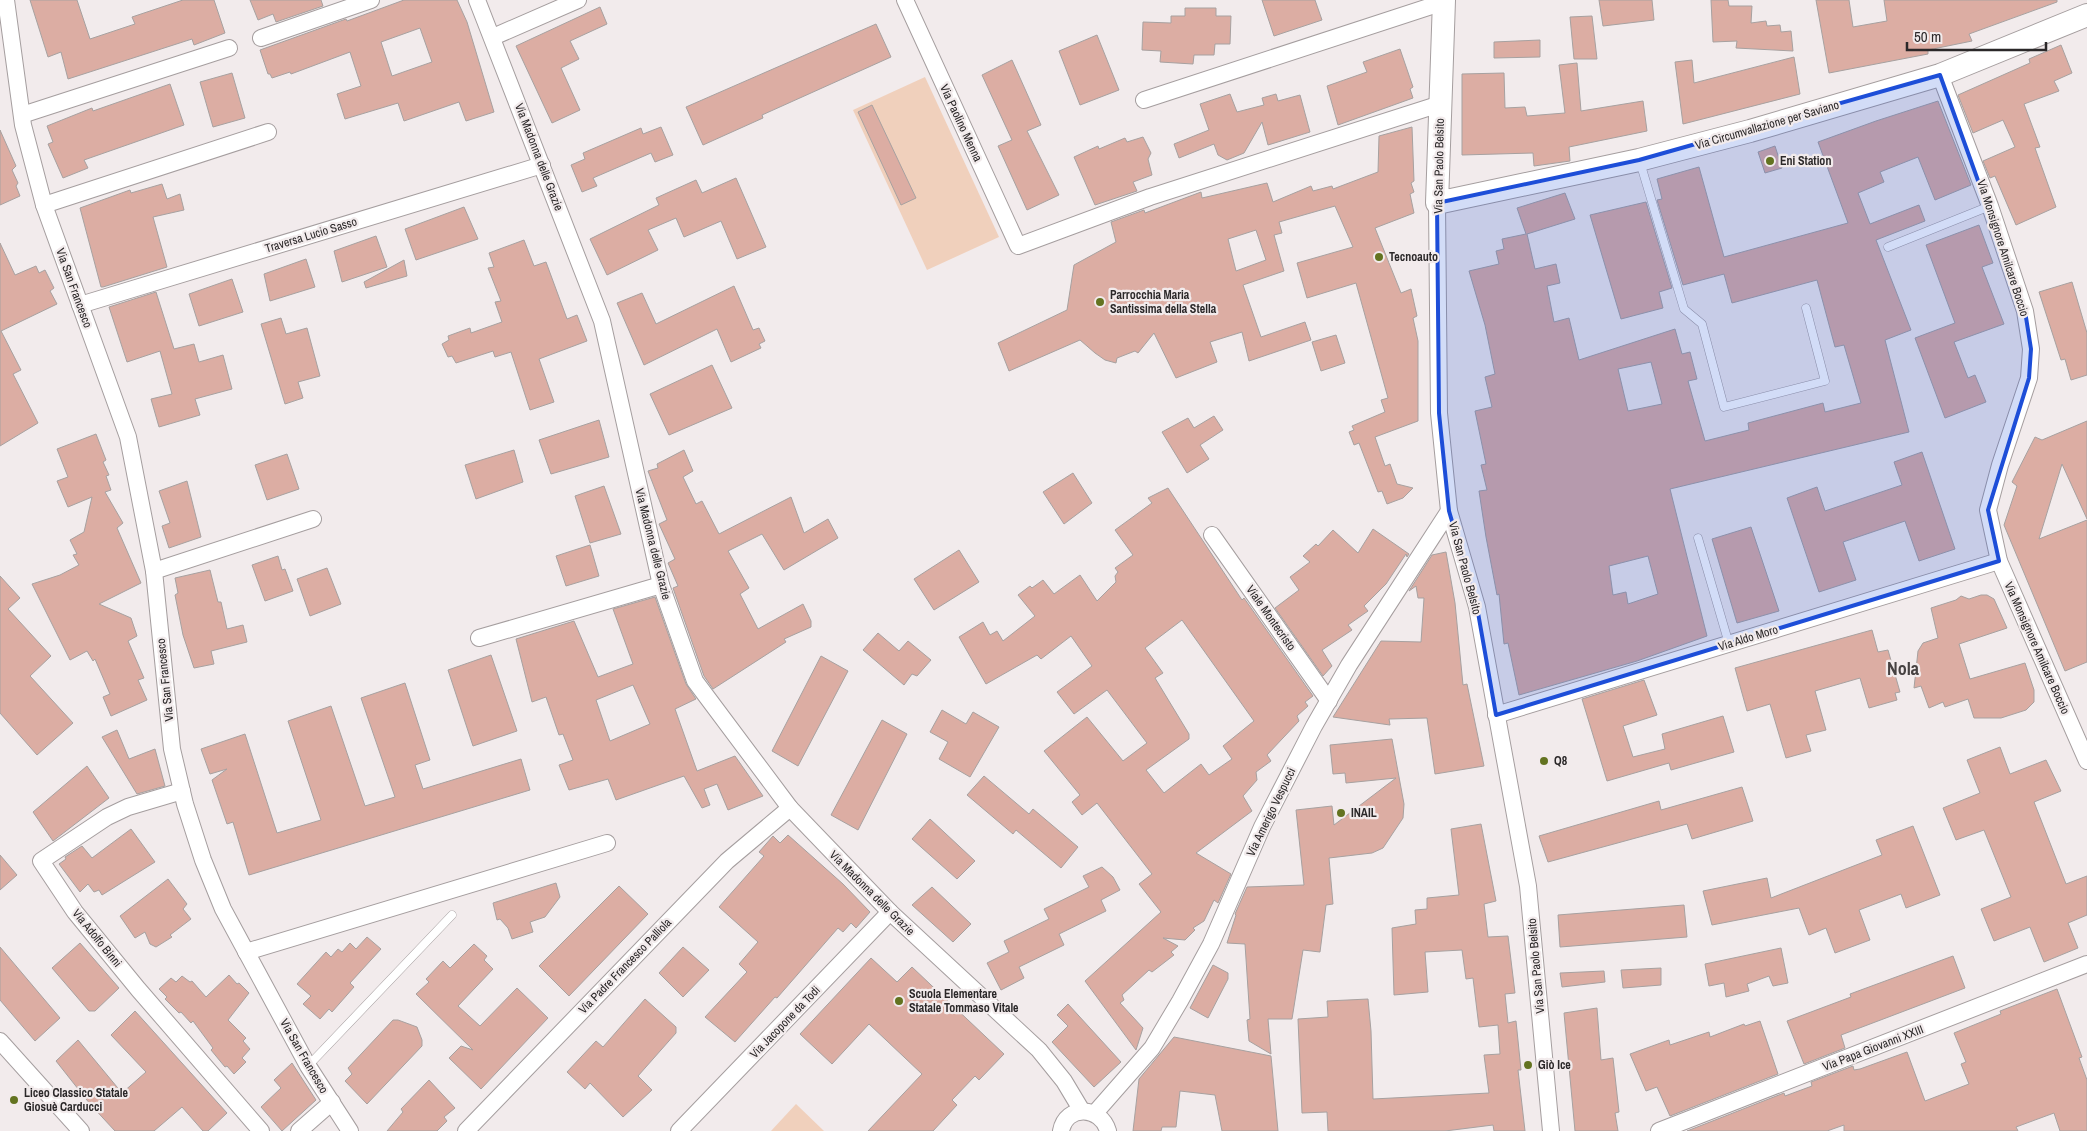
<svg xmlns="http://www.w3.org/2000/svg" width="2087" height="1131" viewBox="0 0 2087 1131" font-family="'Archivo Narrow',sans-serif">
<rect width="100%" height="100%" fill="#f2ebec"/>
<g fill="#f0d0bc">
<polygon points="925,77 999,237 927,270 853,110"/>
<polygon points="796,1104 824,1131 771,1131"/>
</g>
<g fill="#dcada3" stroke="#a7a1a0" fill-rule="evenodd">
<polygon points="30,0 77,0 90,39 135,24 132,17 183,0 214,0 225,33 194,45 192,39 68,79 61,52 48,57"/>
<polygon points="250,0 321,0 323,6 276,22 273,14 258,20"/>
<path d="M404,0H457L467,22L494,112L466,121L459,102L404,121L398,103L345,119L337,94L361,86L350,52L291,74L290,72L272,78L270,74H268L260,50L346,19L347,21ZM420,28L432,62L392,76L381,42Z"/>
<polygon points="1262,0 1315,0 1322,20 1274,36"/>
<polygon points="1599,0 1652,0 1654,20 1603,26"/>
<polygon points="1711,0 1728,0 1729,6 1752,6 1751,23 1766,21 1767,26 1780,25 1781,32 1791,31 1793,51 1736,48 1737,41 1713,42"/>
<polygon points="1816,0 1849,0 1853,27 1887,21 1884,0 2057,0 2057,2 1969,34 1972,41 1928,50 1928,54 1829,73"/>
<polygon points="600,7 607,24 570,41 579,59 561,68 580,110 552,123 516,46"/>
<polygon points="1185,8 1216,8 1216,16 1231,16 1230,44 1215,44 1214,55 1194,55 1193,64 1160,62 1161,51 1142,50 1143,22 1171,23 1171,16 1185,16"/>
<polygon points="1592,16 1597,59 1574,59 1570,17"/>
<polygon points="876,24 891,57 762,115 763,118 703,145 686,107"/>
<polygon points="1097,35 1119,90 1080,105 1059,51"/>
<polygon points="1540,40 1540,57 1494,58 1494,42"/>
<polygon points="2061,45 2072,73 2054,81 2059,91 2024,104 2040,147 2035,148 2056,207 2016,225 1995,176 1990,178 1983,161 2015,147 2003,120 1973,133 1958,95 2030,63 2029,59"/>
<polygon points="1400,49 1413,87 1410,89 1413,98 1338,125 1327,86 1367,72 1363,62"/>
<polygon points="1794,57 1800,94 1683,124 1675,62 1692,60 1694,83"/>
<polygon points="1012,60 1041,125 1027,131 1059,195 1027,210 998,146 1012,140 982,75"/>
<polygon points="1577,63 1581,111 1643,101 1647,131 1569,147 1570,161 1534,166 1533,153 1462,155 1462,74 1504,73 1505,108 1525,107 1527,116 1565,113 1559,65"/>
<polygon points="232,73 245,118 213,127 200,82"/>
<polygon points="170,84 184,125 84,160 88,168 63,178 48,144 53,142 47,126 92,108 93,111"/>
<polygon points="1230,94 1237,112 1264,105 1262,98 1276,94 1278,101 1300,95 1310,132 1268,145 1262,122 1244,153 1227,160 1218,155 1214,144 1179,158 1174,144 1209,130 1200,104"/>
<path d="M1938,101L1971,185L1935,200L1918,157L1880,172L1884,182L1858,193L1870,224L1919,205L1925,221L1876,240L1911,330L1885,340L1909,432L1670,489L1707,636L1637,661L1519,695L1508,643L1504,644L1499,594L1497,595L1486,537L1479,491L1487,490L1481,465L1486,464L1475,411L1492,407L1485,377L1495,374L1485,325L1469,271L1499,264L1496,251L1504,249L1502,239L1526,234L1517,208L1565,193L1575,219L1527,234L1535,269L1556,264L1560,283L1547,286L1554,322L1569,318L1579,360L1675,329L1682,354L1690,352L1697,379L1688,381L1705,441L1749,430L1748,423L1823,403L1825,412L1861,403L1844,345L1835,347L1817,280L1732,303L1724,274L1683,285L1657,200L1662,199L1657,179L1699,167L1724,257L1848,223L1818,142L1876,121ZM1651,362L1662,404L1628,411L1618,369ZM1648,556L1658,594L1628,604L1626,592L1613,595L1609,566Z"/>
<polygon points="872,105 916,198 901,205 858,112"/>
<polygon points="661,127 673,155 655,162 651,153 593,178 597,186 582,192 571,165 585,159 583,153 641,128 643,134"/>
<path d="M1412,127L1414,181L1411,183L1414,192L1410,194L1414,213L1375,228L1401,293L1411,289L1417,316L1413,318L1418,341V421L1375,437L1385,466L1390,464L1397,484L1413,488L1403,498L1387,504L1382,491L1378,492L1359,443L1354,445L1349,432L1354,430L1352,426L1385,412L1381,400L1388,398L1356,283L1307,298L1297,263L1353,247L1335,206L1279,222L1282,233L1274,235L1284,271L1243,285L1261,337L1305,322L1311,340L1249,361L1242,332L1210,342L1217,362L1176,378L1154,333L1138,353L1135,351L1117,358L1116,363L1105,360L1095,353L1080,340L1009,371L998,343L1067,310L1074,265L1116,242L1111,222L1144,210L1145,213L1201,192L1202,198L1267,183L1273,202L1311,186L1313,191L1332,186L1333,189L1378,172L1379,136ZM1256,230L1266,260L1236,271L1228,239Z"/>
<polygon points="0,130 16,166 12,170 18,183 16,186 20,196 0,205"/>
<polygon points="1143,137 1151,153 1148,159 1152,175 1133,182 1137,191 1095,205 1074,157 1098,146 1099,149 1125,138 1127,142"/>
<polygon points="1775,146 1782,168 1765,173 1758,152"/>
<polygon points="736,178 766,247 737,259 721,221 684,237 676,218 648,230 658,250 607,275 590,239 659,205 656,198 696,180 702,193"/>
<polygon points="162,184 167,199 180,194 184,210 153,217 167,267 103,287 101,287 80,208 130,190 131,193"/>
<polygon points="1646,202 1672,288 1659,292 1663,308 1621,319 1590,215"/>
<polygon points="464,207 478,239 416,260 405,229"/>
<polygon points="1979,225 1993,263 1982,267 2004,324 1954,342 1968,378 1975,375 1986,402 1945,418 1915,338 1955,323 1926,245"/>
<polygon points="376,236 387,267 342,282 334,251"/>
<polygon points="524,240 534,266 546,262 567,319 577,315 587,341 539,359 554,402 530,410 511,352 495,357 493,351 456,363 452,356 448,357 442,344 449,340 448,336 470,328 471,333 502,322 495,302 501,301 488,268 494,267 489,253"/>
<polygon points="0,243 15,275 36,266 39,273 45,270 54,288 50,291 57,304 1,331 21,370 13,374 38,423 0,446"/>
<polygon points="306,259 315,287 270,301 264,274"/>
<polygon points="404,260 407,276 366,288 364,282"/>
<polygon points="232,279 243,312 199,326 189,294"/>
<polygon points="2072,282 2087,333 2087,375 2071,380 2065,359 2061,360 2039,292"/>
<polygon points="734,286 753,330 759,328 765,341 759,344 761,348 731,362 717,329 644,365 617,303 642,293 656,324"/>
<polygon points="156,292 174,349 194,344 199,362 223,355 232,389 195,399 200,415 159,427 151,399 172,394 160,351 127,362 109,307"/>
<polygon points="281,318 286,334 307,328 320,376 298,382 303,398 285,404 261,324"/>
<polygon points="1336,335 1345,363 1321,371 1312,342"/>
<polygon points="712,365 732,408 669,435 650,394"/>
<polygon points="1214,416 1223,430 1200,445 1209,459 1187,473 1162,432 1188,418 1194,428"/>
<polygon points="599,420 609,457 551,474 539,440"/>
<polygon points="2087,421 2087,519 2062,464 2039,539 2087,520 2087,662 2065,671 2004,525 2017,486 2012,482 2035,437 2042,440"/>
<polygon points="96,434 106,460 103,462 109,475 106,476 111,490 105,492 123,523 117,528 141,583 99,604 131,618 137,636 128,641 144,678 138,680 147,700 111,716 103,697 110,694 95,659 93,661 87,651 70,660 32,584 60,575 79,565 73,555 77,554 70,540 84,532 92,497 68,507 57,481 68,477 57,449"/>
<polygon points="514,450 523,482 476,499 465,465"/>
<polygon points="684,450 693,471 683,477 696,504 702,501 719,534 791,497 804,533 828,519 838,538 784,570 762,534 728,551 749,588 740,594 758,629 803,604 811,621 811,627 784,639 786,642 713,689 704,676 673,588 678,586 668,563 675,559 659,524 667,520 648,471 658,468 657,464"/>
<polygon points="1922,452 1955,549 1919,561 1905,521 1843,542 1856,580 1819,592 1787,498 1817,487 1825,511 1902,485 1894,462"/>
<polygon points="287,454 299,489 267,500 255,465"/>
<polygon points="1073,473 1092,503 1064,524 1043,492"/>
<polygon points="187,481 201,537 169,548 162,526 170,523 159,491"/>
<polygon points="604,486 621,534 590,543 575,496"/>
<path d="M1168,488L1242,600L1244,598L1313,696L1305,702L1308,706L1297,716L1299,721L1267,755L1271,761L1256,772L1257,780L1243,796L1252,811L1196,853L1231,874L1218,903L1214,900L1204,921L1193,928L1195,930L1185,940L1163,938L1178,946L1171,952L1174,955L1152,972L1149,970L1122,995L1124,1000L1120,1003L1143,1028L1136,1050L1085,981L1161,912L1139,884L1152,874L1097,803L1082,815L1072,802L1080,795L1044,751L1087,717L1123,761L1147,743L1107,690L1074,714L1057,692L1092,666L1071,636L1041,659L1037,655L986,684L959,637L983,622L990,635L997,631L1003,641L1035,616L1018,595L1030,586L1032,588L1043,580L1054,594L1080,575L1097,601L1116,582L1115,576L1118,572L1115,568L1133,555L1115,530L1152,503L1148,498ZM1182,620L1254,721L1223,746L1232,759L1209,775L1201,764L1164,793L1146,770L1189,739V734L1155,678L1163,673L1145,648Z"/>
<polygon points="1751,527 1779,611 1737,623 1712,539"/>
<polygon points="1373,529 1409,554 1407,557 1406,554 1386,584 1364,606 1368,611 1348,625 1352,630 1322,650 1332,666 1323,676 1275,608 1299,590 1290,577 1310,562 1303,556 1316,544 1318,546 1333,530 1358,553"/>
<polygon points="590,545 599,576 566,586 556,556"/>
<polygon points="959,550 979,582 934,610 914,579"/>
<polygon points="1446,552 1455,603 1463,685 1467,684 1484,766 1435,774 1427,718 1389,719 1390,725 1333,717 1381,641 1421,642 1424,598 1418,598 1416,586 1409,591 1432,555"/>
<polygon points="278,556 282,570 285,569 293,591 265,601 252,565"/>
<polygon points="327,568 341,604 310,616 297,579"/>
<polygon points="210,570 218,602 221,602 227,629 243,625 247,642 211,651 214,664 194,668 183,635 175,595 178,593 175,578"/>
<polygon points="0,576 20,598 8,609 51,656 30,676 73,723 37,755 0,713"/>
<polygon points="1981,595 1987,595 1994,599 2007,628 1959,644 1970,679 2025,663 2034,690 2034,702 2026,710 2001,718 1974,718 1968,699 1945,707 1943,702 1929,708 1921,686 1914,688 1918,651 1923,643 1938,638 1931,608 1956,600 1961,596 1969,599"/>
<path d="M655,597L686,684L696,699L675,709L697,771L735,756L763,796L728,810L717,784L704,789L710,805L702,808L684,776L616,800L608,779L569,790L559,765L573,760L563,734L559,735L546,697L532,702L516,639L574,621L598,677L633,664L613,609ZM633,685L650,724L610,741L596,700Z"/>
<polygon points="1872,630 1878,652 1888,650 1900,692 1895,693 1897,700 1869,708 1860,678 1815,691 1826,730 1806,735 1811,751 1786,758 1770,704 1747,711 1735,668"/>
<polygon points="878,633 899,651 908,641 931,660 917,676 912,674 904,685 863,650"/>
<polygon points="491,655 517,731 473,746 448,670"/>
<polygon points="821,656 848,671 798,766 772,751"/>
<polygon points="1644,680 1657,715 1623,726 1633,757 1665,749 1662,734 1723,716 1734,752 1671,770 1669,763 1607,781 1582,699"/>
<polygon points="405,683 430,760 415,765 423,789 521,759 530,790 249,875 233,822 227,824 212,780 227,769 210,774 201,749 245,734 277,833 321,820 288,721 331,706 365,806 395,797 361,698"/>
<polygon points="942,710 966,724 973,712 999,727 970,777 939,759 948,742 930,732"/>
<polygon points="882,720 907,734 858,830 831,815"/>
<polygon points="117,730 129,759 155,749 165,786 137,794 102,737"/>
<polygon points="1392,739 1404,804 1403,818 1383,848 1372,853 1329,858 1333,904 1326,905 1320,952 1303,950 1292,1019 1268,1019 1271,1054 1249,1041 1247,1020 1250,1019 1245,944 1227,943 1236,915 1235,914 1247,887 1304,885 1296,810 1332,806 1334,825 1396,778 1346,783 1345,773 1333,774 1330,745"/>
<polygon points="2000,747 2010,774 2046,760 2061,791 2034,802 2066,884 2087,876 2087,915 2068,923 2078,948 2044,962 2030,927 1994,941 1981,909 2011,897 1984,830 1956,840 1943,808 1980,793 1967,760"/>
<polygon points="87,766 109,798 53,841 33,812"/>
<polygon points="984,776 1029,814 1033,809 1078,847 1061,868 1016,830 1013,834 967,795"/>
<polygon points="1742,787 1753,821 1692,839 1687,824 1548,862 1539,836 1659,801 1661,810"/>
<polygon points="930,819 975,861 957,879 912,839"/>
<polygon points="1481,824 1496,901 1484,904 1488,937 1508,936 1515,993 1505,994 1508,1023 1516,1021 1521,1070 1518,1070 1525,1131 1494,1131 1493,1125 1445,1131 1328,1131 1327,1112 1302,1113 1298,1019 1328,1017 1327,1001 1368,999 1371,1031 1373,1099 1489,1093 1484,1055 1500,1054 1498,1025 1479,1027 1473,978 1466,979 1462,950 1425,952 1428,992 1394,995 1392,928 1416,924 1415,910 1427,909 1427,898 1459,895 1451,829"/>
<polygon points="1913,826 1940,895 1906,908 1901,894 1859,910 1870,940 1835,953 1826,928 1809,935 1799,908 1712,925 1703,891 1767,878 1771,898 1882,855 1876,840"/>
<polygon points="131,829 155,862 102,895 99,890 94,892 88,884 80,892 59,864 66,859 65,857 82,846 92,858"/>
<polygon points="788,835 843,884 870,912 856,928 851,923 843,932 838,928 777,998 775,997 735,1042 705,1017 747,972 739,964 758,942 719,907 764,856 759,852 773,836 780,843"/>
<polygon points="0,855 17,875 0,890"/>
<polygon points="1102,867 1113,877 1120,890 1101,900 1106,911 1059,934 1064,945 1019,967 1024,978 1001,990 987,963 1009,952 1004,941 1049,919 1044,909 1089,887 1083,876"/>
<polygon points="168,879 187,904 183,909 191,919 170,935 172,937 156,947 150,944 145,932 135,938 120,916"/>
<polygon points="556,883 560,897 545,917 530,922 533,932 512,939 508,928 500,919 497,920 493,903"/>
<polygon points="619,886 648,914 569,996 539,966"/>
<polygon points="932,887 971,924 953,942 912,905"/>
<polygon points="1684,905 1687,937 1560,947 1558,915"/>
<polygon points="367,937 381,949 350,983 354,987 332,1012 329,1009 320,1019 303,1004 311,996 297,984 326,952 331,957 338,949 342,952 350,943 356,949"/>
<polygon points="80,943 119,988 95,1011 89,1011 52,968"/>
<polygon points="474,944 487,956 484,960 493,969 458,1006 480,1026 517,988 548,1018 481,1089 449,1058 461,1046 473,1050 416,994 429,982 426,979 443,961 450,968"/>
<polygon points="0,947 60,1018 35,1041 0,1000"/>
<polygon points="683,947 709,970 683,997 659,973"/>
<polygon points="1781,948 1788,983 1773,986 1769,976 1747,984 1749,991 1726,997 1724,983 1709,986 1705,964"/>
<polygon points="1953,956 1965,988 1841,1035 1845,1048 1804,1064 1787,1021 1851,997 1850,994"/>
<polygon points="871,958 897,982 912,967 1004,1054 979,1080 975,1076 952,1100 957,1105 933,1131 868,1131 922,1074 869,1024 832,1064 800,1034"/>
<polygon points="1213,965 1228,973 1228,979 1208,1018 1190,1008"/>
<polygon points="1661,968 1661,985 1623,988 1621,970"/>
<polygon points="1604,971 1605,982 1562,987 1560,973"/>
<polygon points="229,975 237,984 239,983 249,993 228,1020 246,1038 243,1041 250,1049 242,1058 246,1062 234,1074 227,1066 225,1067 211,1050 213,1048 193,1021 191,1023 181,1012 179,1013 165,999 167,997 159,989 171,978 176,982 182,976 190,982 192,981 206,997"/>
<polygon points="2057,989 2082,1057 2079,1058 2087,1080 2087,1131 2060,1131 2054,1113 2016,1127 2018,1131 1844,1131 1844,1125 1827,1131 1687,1131 1784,1093 1785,1096 1812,1086 1811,1082 1853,1066 1854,1070 1860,1069 1907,1052 1925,1101 1969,1084 1961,1064 1966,1062 1954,1033 2001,1014 2000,1011"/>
<polygon points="645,999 676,1027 676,1033 638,1076 652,1090 623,1117 590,1083 585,1089 567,1072 596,1041 603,1047"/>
<polygon points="1068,1004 1121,1062 1094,1087 1052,1042 1068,1026 1057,1015"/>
<polygon points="1597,1008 1601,1060 1613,1058 1619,1112 1615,1113 1618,1131 1575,1131 1564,1013"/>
<polygon points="135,1011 227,1113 208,1131 203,1131 182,1107 154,1131 115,1131 90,1104 56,1061 78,1040 122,1093 146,1072 111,1035"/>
<polygon points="393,1020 398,1020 417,1027 422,1040 422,1046 367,1104 345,1081 352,1074 348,1068"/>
<polygon points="1760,1021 1778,1074 1670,1116 1657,1087 1646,1091 1630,1054 1669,1040 1670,1045 1709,1032 1710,1037 1744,1024 1745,1026"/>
<polygon points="1174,1037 1271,1056 1278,1131 1222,1131 1215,1095 1180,1091 1176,1127 1162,1127 1161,1131 1133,1131 1139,1079"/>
<polygon points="292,1063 316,1100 282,1131 261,1107 281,1088 274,1080"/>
<polygon points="429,1080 455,1108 444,1117 447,1121 437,1131 387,1131 403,1112 401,1109"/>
</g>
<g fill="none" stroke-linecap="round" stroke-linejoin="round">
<g stroke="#a59e9f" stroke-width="9">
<g id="lane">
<polyline points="1640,162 1684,309 1702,324 1724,407 1825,381 1806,308"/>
<polyline points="1888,247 1990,206"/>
<polyline points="1698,538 1729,644"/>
<polyline points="308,1066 452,915"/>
</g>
</g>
<g stroke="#a59e9f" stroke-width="18">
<g id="street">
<polyline points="6,0 23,125 44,205 128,437 154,571 172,749 185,804 203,860 223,909 308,1066 350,1131"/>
<polyline points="477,0 602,321 661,585 695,681 790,808 890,912 1039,1050 1064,1081 1082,1111"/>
<polyline points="905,0 1018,246 1150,197 1440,104"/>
<polyline points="493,37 578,0"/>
<polyline points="261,38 371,0"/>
<polyline points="1940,75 1990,206 2025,311 2031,349 2029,378 2000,465 1988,510 1999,561 2087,761"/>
<polyline points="1144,100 1444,2"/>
<polyline points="22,115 229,48"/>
<polyline points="1437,203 1439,413 1449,511 1477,607 1528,886 1551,1131"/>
<polyline points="44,205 268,132"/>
<polyline points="80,305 542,165"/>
<polyline points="1212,535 1329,701"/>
<polyline points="154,571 313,519"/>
<polyline points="479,638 661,585"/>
<polyline points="1496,715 1999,561"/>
<polyline points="182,791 128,807 107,817 41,861 75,912 138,989 261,1131"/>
<polyline points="246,952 607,843"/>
<polyline points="0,1041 81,1131"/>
<polyline points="1095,1113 1152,1048 1180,1001 1211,944 1262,827 1314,726 1349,665 1449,511"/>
<polyline points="299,1131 332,1102"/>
<polyline points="466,1131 727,861 790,808"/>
<polyline points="679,1131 890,912"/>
<path d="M1061,1131C1066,1104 1101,1106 1108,1131"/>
<polyline points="1659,1131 2087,964"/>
</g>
</g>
<g stroke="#a59e9f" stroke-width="24">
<polyline id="secondary" points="1444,0 1437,203 1639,160 1750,131 1940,75 2087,15"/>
</g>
<use href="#lane" stroke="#fff" stroke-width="8"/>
<use href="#street" stroke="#fff" stroke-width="16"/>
<use href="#secondary" stroke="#fff" stroke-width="22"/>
</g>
<path fill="#1d4ed8" fill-opacity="0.2" stroke="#1d4ed8" stroke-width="4" stroke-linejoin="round" d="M1940,75L2025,311L2031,349L2029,378L1988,510L1999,561L1496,715L1477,607L1449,511L1439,413L1437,203L1639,160Z"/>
<g fill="#637320" stroke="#f2ebec" stroke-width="2">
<circle cx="1770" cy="161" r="5"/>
<circle cx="1379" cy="257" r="5"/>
<circle cx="1100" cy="302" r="5"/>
<circle cx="1544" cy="761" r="5"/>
<circle cx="1341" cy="813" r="5"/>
<circle cx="899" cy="1001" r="5"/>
<circle cx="1528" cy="1065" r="5"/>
<circle cx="14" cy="1100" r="5"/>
</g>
<g text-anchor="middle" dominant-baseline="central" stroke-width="4.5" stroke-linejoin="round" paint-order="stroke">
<g font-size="12" fill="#2b2829" stroke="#f2ebec">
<text transform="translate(961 123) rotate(65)">Via Paolino Menna</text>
<text transform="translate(1767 125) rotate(-16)">Via Circumvallazione per Saviano</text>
<text transform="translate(539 157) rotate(69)">Via Madonna delle Grazie</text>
<text transform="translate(1439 166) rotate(-89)">Via San Paolo Belsito</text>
<text transform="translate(311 235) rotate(-17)">Traversa Lucio Sasso</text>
<text transform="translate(2003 248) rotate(72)">Via Monsignore Amilcare Boccio</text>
<text transform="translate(74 288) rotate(70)">Via San Francesco</text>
<text transform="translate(653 544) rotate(76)">Via Madonna delle Grazie</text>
<text transform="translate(1465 568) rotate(75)">Via San Paolo Belsito</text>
<text transform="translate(1271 618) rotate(55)">Viale Montecristo</text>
<text transform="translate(1748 638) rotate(-17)">Via Aldo Moro</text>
<text transform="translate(2037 648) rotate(66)">Via Monsignore Amilcare Boccio</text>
<text transform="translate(165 680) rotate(-96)">Via San Francesco</text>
<text transform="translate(1271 812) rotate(-64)">Via Amerigo Vespucci</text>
<text transform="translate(872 893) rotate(45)">Via Madonna delle Grazie</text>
<text transform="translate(97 938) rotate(51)">Via Adolfo Binni</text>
<text transform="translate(625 966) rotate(-46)">Via Padre Francesco Palliola</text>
<text transform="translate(1536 966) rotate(-95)">Via San Paolo Belsito</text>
<text transform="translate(785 1022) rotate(-46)">Via Jacopone da Todi</text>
<text transform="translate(1873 1048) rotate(-21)">Via Papa Giovanni XXIII</text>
<text transform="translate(304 1056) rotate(60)">Via San Francesco</text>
</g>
<g font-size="12" font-weight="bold" fill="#2b2829" stroke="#f2ebec" text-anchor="start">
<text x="1780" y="161">Eni Station</text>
<text x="1389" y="257">Tecnoauto</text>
<text x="1110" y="295">Parrocchia Maria<tspan x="1110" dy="14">Santissima della Stella</tspan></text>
<text x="1554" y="761">Q8</text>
<text x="1351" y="813">INAIL</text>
<text x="909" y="994">Scuola Elementare<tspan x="909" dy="14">Statale Tommaso Vitale</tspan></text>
<text x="1538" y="1065">Giò Ice</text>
<text x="24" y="1093">Liceo Classico Statale<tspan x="24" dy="14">Giosuè Carducci</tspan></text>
</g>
<g font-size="18" font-weight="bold" fill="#464141" stroke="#f2ebec">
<text x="1903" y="668">Nola</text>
</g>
</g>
<path d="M1907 42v8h139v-8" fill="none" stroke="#2b2829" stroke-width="2.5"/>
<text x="1914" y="42" font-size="15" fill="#2b2829" stroke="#f2ebec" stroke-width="4" paint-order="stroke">50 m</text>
</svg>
